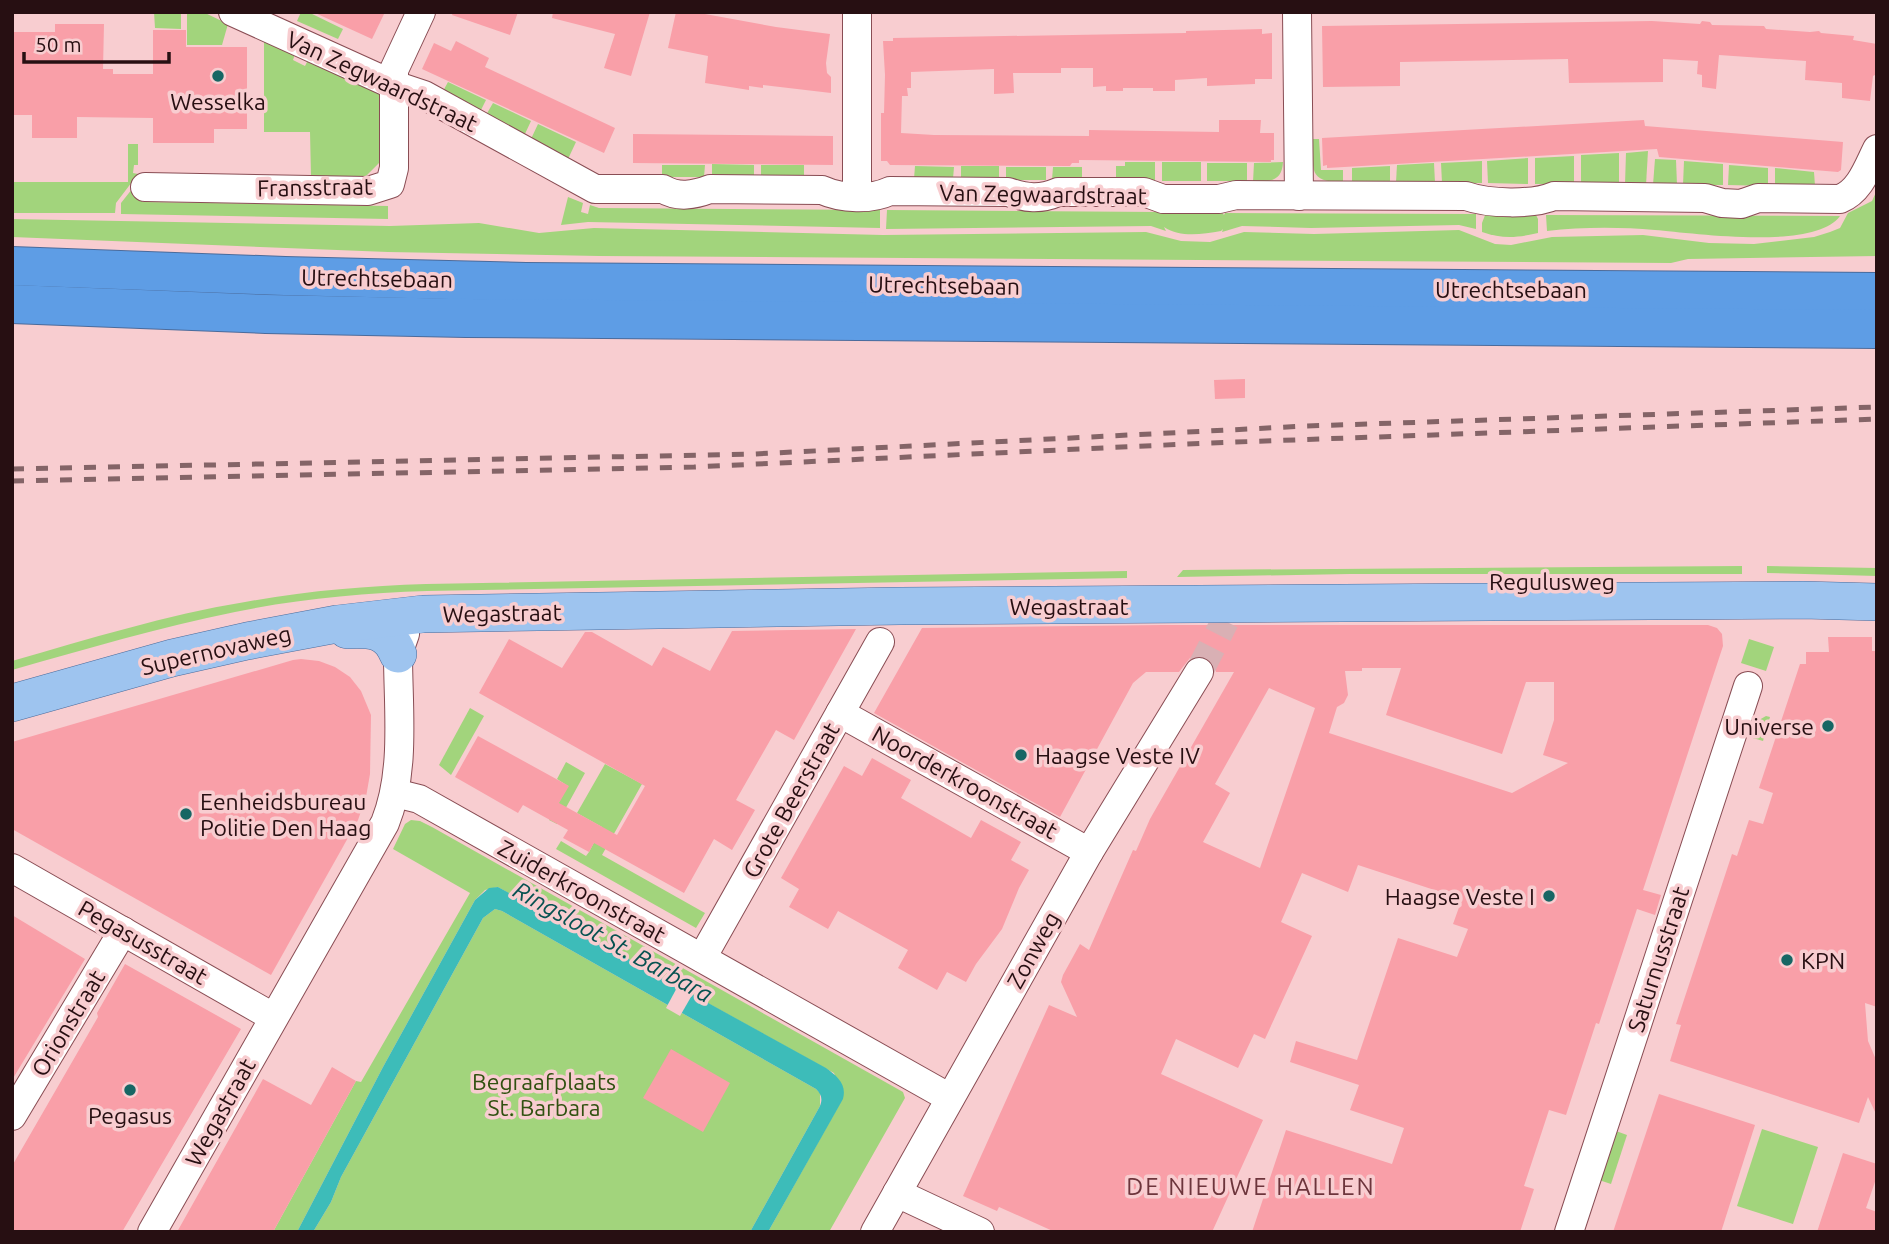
<svg xmlns="http://www.w3.org/2000/svg" width="1889" height="1244" viewBox="0 0 1889 1244" font-family="Ubuntu,sans-serif">
<rect width="100%" height="100%" fill="#f8cdd0"/>
<g fill="#a2d47c">
<polygon points="154,12 181,12 181,29 155,28"/>
<polygon points="187,12 203,12 228,24 222,45 187,45"/>
<polygon points="301,12 308,12 343,29 338,39 297,21"/>
<polygon points="264,40 295,54 293,60 305,66 308,60 377,91 380,95 379,163 366,176 311,176 310,132 264,132"/>
<polygon points="448,82 486,100 480,112 442,93"/>
<polygon points="493,103 531,121 524,136 486,115"/>
<polygon points="538,124 576,142 568,159 531,139"/>
<path d="M1312,139H1319L1321,170H1343V182C1307,182 1314,170 1312,139Z"/>
<polygon points="128,144 138,144 138,165 134,165 133,173 138,174 116,203 115,213 12,213 12,182 128,182"/>
<polygon points="1648,151 1646,185 1625,184 1626,153"/>
<polygon points="1619,153 1619,184 1581,184 1581,155"/>
<polygon points="1574,156 1574,184 1535,184 1535,158"/>
<polygon points="1528,158 1528,184 1488,183 1487,161"/>
<polygon points="1655,159 1676,160 1677,185 1653,185"/>
<polygon points="1482,161 1482,183 1442,183 1441,163"/>
<polygon points="1684,161 1723,164 1723,185 1683,185"/>
<polygon points="1125,162 1155,162 1155,180 1116,181 1116,166 1125,166"/>
<rect x="1162" y="162" width="39" height="19"/>
<path d="M1283,162C1282,182 1270,181 1253,182L1254,163Z"/>
<rect x="1207" y="163" width="40" height="18"/>
<polygon points="1434,163 1435,183 1396,182 1397,165"/>
<polygon points="712,164 754,165 754,178 712,178"/>
<polygon points="662,165 705,165 704,177 662,177"/>
<rect x="761" y="165" width="43" height="12"/>
<polygon points="1729,165 1768,168 1768,186 1728,185"/>
<polygon points="915,166 954,167 953,179 914,179"/>
<rect x="961" y="166" width="38" height="13"/>
<polygon points="1390,166 1390,183 1352,182 1352,168"/>
<rect x="1006" y="167" width="40" height="13"/>
<polygon points="1053,167 1082,167 1082,181 1052,180"/>
<polygon points="1775,168 1814,172 1815,186 1775,186"/>
<polygon points="140,179 142,202 388,206 388,219 121,214 121,203"/>
<polygon points="1877,190 1877,256 1688,259 1671,263 599,256 388,252 12,237 12,219 390,226 479,223 539,233 594,228 883,235 1146,232 1181,241 1210,242 1244,232 1314,234 1459,230 1495,244 1511,245 1552,237 1643,235 1709,243 1754,244 1814,237 1830,232 1840,228 1848,213 1872,201"/>
<polygon points="568,197 583,203 581,212 588,214 590,205 599,208 880,210 880,228 588,222 561,225"/>
<path d="M887,210L1159,212L1160,214L1163,210H1220L1224,215L1225,213L1476,214V229L1459,225L1311,228L1242,226L1222,232L1223,229L1221,231C1202,234 1181,238 1164,227L1166,231L1151,226L886,229Z"/>
<path d="M1487,210L1534,211L1538,219V233C1517,238 1502,239 1482,232V223Z"/>
<path d="M1546,215L1840,216C1815,251 1693,233 1655,230C1620,227 1581,227 1547,231Z"/>
<polygon points="1742,566 1742,574 1350,574 1177,577 1183,570"/>
<polygon points="1767,566 1877,568 1877,576 1767,573"/>
<path d="M1127,571V578L427,591C362,593 298,599 235,612C160,627 86,649 12,670V661C89,639 166,615 245,602C305,591 365,586 426,584Z"/>
<polygon points="1749,639 1774,647 1766,671 1741,663"/>
<polygon points="470,708 484,716 451,775 439,765"/>
<polygon points="1766,716 1770,717 1763,741 1746,736 1759,720"/>
<polygon points="566,762 585,773 557,824 549,820 568,786 557,779"/>
<polygon points="605,764 642,784 602,855 705,913 696,928 556,849 561,841 586,856 589,852 602,827 577,813"/>
<polygon points="411,820 420,821 432,827 903,1092 905,1098 829,1232 768,1232 843,1098 834,1073 498,887 485,890 475,900 383,1067 297,1232 273,1232 356,1081 361,1082 470,893 393,849 405,824"/>
<polygon points="495,909 502,911 816,1089 820,1093 820,1106 750,1232 313,1232 331,1202 341,1177 483,918"/>
<polygon points="1762,1129 1818,1147 1793,1224 1737,1206"/>
<polygon points="1616,1131 1627,1135 1611,1184 1599,1180"/>
</g>
<path fill="#3dbcb9" d="M498,887L826,1068C837,1076 847,1084 843,1099L768,1232H750L820,1106C823,1098 821,1094 816,1089L502,911L495,909L483,918L341,1177L331,1202L313,1232H297L383,1067L475,900L489,888Z"/>
<polygon fill="#f8cdd0" points="680,982 695,990 680,1016 666,1008"/>
<g fill="#f99fa8" fill-rule="evenodd">
<polygon points="313,12 385,12 372,39"/>
<polygon points="453,12 518,12 510,35 452,15"/>
<polygon points="553,12 650,12 631,76 604,68 615,34 552,18"/>
<polygon points="676,12 694,12 776,27 830,34 826,63 827,73 831,77 831,93 763,85 763,88 749,86 749,90 705,83 708,56 668,48"/>
<polygon points="1652,21 1700,24 1702,21 1710,22 1712,25 1764,26 1766,29 1810,32 1819,31 1821,33 1854,36 1853,40 1877,44 1877,74 1873,76 1870,101 1842,98 1842,83 1805,80 1806,61 1719,55 1716,89 1702,87 1702,75 1697,74 1698,61 1663,59 1663,82 1569,83 1568,59 1400,62 1400,86 1323,87 1322,26"/>
<polygon points="55,24 104,24 103,69 113,69 113,74 153,74 153,30 186,30 186,47 247,47 247,129 214,129 214,143 153,143 153,118 77,117 77,138 32,138 32,115 13,115 12,32 55,32"/>
<polygon points="1262,29 1262,34 1272,33 1272,79 1255,79 1255,84 1207,86 1207,78 1175,80 1175,91 1153,91 1153,88 1123,88 1123,91 1106,91 1106,86 1093,87 1093,68 1061,68 1061,73 1013,73 1014,93 994,94 994,69 911,72 911,88 907,88 908,96 902,96 901,133 934,135 1089,136 1089,130 1219,132 1219,120 1261,120 1260,133 1274,133 1274,160 1271,160 1271,162 1079,160 1079,163 1072,163 1070,166 890,165 887,161 881,161 881,113 884,113 885,75 883,41 893,41 893,38 1186,33 1186,31"/>
<polygon points="456,41 489,58 485,67 615,128 604,153 422,69 434,43 451,51"/>
<polygon points="1644,120 1645,126 1843,142 1841,170 1838,172 1659,157 1657,149 1327,168 1327,165 1323,166 1322,138"/>
<polygon points="633,134 833,136 833,165 633,163"/>
<polygon points="1245,379 1245,398 1215,399 1214,380"/>
<path d="M1163,625H1708L1717,628L1722,634L1723,646L1643,890L1661,895L1655,915L1637,909L1599,1024L1596,1023L1566,1115L1549,1110L1524,1186L1534,1189L1520,1232H1252L1286,1130L1392,1164L1404,1128L1350,1110L1359,1085L1290,1062L1296,1041L1357,1060L1398,938L1457,957L1468,929L1453,924L1462,899L1358,865L1348,892L1302,873L1281,922L1312,936L1265,1039L1254,1034L1238,1068L1176,1039L1161,1074L1263,1120L1212,1232H1055L999,1207L997,1211L963,1196L1049,1005L1077,1017L1061,982L1063,975L1080,944L1089,950L1133,850L1136,851L1150,819L1234,672H1216L1214,665L1208,658L1199,655L1190,658L1179,672H1146L1133,683L1060,817L874,713L922,628ZM1362,668H1401L1386,715L1502,754L1526,682H1554V720L1543,755L1568,763L1512,793L1329,733L1337,707L1344,703L1348,695L1345,671H1362ZM1269,688L1315,708L1260,868L1203,842L1230,793L1215,784Z"/>
<polygon points="856,629 794,740 776,730 736,800 755,810 732,850 714,839 684,893 594,843 589,852 563,838 568,830 523,805 518,813 455,777 478,736 569,786 559,803 617,835 645,786 479,693 509,639 562,668 585,632 592,632 652,666 663,647 710,671 732,631"/>
<polygon points="1828,637 1872,637 1872,651 1877,651 1877,1007 1865,1003 1868,1041 1877,1062 1877,1116 1868,1097 1859,1123 1670,1061 1681,1025 1676,1024 1732,854 1737,856 1749,820 1763,824 1773,793 1759,788 1800,664 1806,664 1806,652 1829,652"/>
<polygon points="301,659 319,661 335,667 350,677 361,691 371,715 370,774 366,797 358,820 271,975 12,829 12,742 293,660"/>
<polygon points="872,758 911,780 901,798 971,838 981,820 1021,842 1011,860 1029,870 1019,888 1002,929 976,964 966,982 947,972 937,990 898,968 908,950 838,911 828,929 789,907 799,889 781,878 844,766 862,776"/>
<polygon points="12,915 85,959 12,1080"/>
<polygon points="125,964 241,1029 122,1232 12,1232 12,1166 98,1017 97,1013"/>
<polygon points="671,1049 730,1083 703,1132 643,1098"/>
<polygon points="332,1067 356,1081 273,1232 177,1232 263,1079 311,1105"/>
<polygon points="1659,1094 1755,1125 1721,1232 1613,1232"/>
<polygon points="1843,1153 1877,1164 1877,1176 1866,1208 1877,1212 1877,1232 1817,1232"/>
</g>
<g fill="none" stroke-linecap="round" stroke-linejoin="round">
<polyline stroke="#d9b0b4" stroke-width="28" stroke-dasharray="28 14" stroke-linecap="butt" points="1199,672 1225,621"/>
<g stroke="#894d54" stroke-width="30">
<g id="minor">
<path d="M233,12L394,85L424,95L595,189H663C678,198 694,195 710,189L822,190C842,199 871,200 890,191L1008,192C1026,198 1040,200 1058,192H1144L1163,199H1219L1236,195L1466,196C1488,204 1533,205 1554,196L1705,198L1722,203L1741,204L1758,198L1840,199C1860,191 1867,169 1877,149"/>
<polyline points="857,12 857,196"/>
<polyline points="1297,12 1299,196"/>
<polyline points="145,187 368,191 390,184 394,168 394,70 421,12"/>
<polyline points="840,713 1089,852"/>
<polyline points="395,793 419,799 950,1098"/>
<polyline points="12,868 273,1017"/>
<polyline points="702,958 880,642"/>
<polyline points="12,1116 123,931"/>
<polyline points="897,1193 980,1232"/>
<path d="M152,1232L385,823C406,771 398,709 398,654L405,634"/>
<polyline points="875,1232 1089,852 1199,672"/>
<polyline points="1569,1232 1748,686"/>
</g>
</g>
<g stroke="#4b6b9b" stroke-width="38">
<g id="major">
<path d="M347,630C371,629 388,629 398,654"/>
<polyline points="12,703 172,658 247,641 337,624 423,614 900,606 1803,600 1877,602"/>
</g>
</g>
<g stroke="#4b6b9b" stroke-width="40">
<g id="highway">
<polyline points="12,266 285,276 526,282 1877,292"/>
<polyline points="12,304 266,314 466,318 1877,329"/>
</g>
</g>
<use href="#minor" stroke="#fff" stroke-width="28"/>
<use href="#major" stroke="#9ec4ef" stroke-width="37"/>
<use href="#highway" stroke="#5e9de5" stroke-width="38"/>
<g stroke="#846467" stroke-width="5" stroke-dasharray="12 12" stroke-linecap="butt">
<polyline points="12,469 754,454 1307,426 1877,407"/>
<polyline points="12,481 694,467 1209,443 1877,419"/>
</g>
</g>
<g fill="#176664" stroke="#f8cdd0" stroke-width="2.5">
<circle cx="218" cy="76" r="7"/>
<circle cx="1828" cy="726" r="7"/>
<circle cx="1021" cy="755" r="7"/>
<circle cx="186" cy="814" r="7"/>
<circle cx="1549" cy="896" r="7"/>
<circle cx="1787" cy="960" r="7"/>
<circle cx="130" cy="1090" r="7"/>
</g>
<g text-anchor="middle" dominant-baseline="central" stroke-width="7" stroke-linejoin="round" paint-order="stroke">
<g font-size="23" fill="#270f12" stroke="#f8cdd0">
<text transform="translate(382 81) rotate(25)">Van Zegwaardstraat</text>
<text transform="translate(315 187) rotate(-1)">Fransstraat</text>
<text transform="translate(1043 194) rotate(1)">Van Zegwaardstraat</text>
<text transform="translate(377 278) rotate(1)">Utrechtsebaan</text>
<text transform="translate(944 285) rotate(1)">Utrechtsebaan</text>
<text x="1511" y="289">Utrechtsebaan</text>
<text x="1552" y="581">Regulusweg</text>
<text x="1069" y="606">Wegastraat</text>
<text transform="translate(502 613) rotate(-1)">Wegastraat</text>
<text transform="translate(216 650) rotate(-13)">Supernovaweg</text>
<text transform="translate(965 782) rotate(29)">Noorderkroonstraat</text>
<text transform="translate(791 800) rotate(-61)">Grote Beerstraat</text>
<text transform="translate(582 891) rotate(29)">Zuiderkroonstraat</text>
<text transform="translate(143 942) rotate(30)">Pegasusstraat</text>
<text transform="translate(1033 950) rotate(-61)">Zonweg</text>
<text transform="translate(1658 959) rotate(-72)">Saturnusstraat</text>
<text transform="translate(68 1023) rotate(-59)">Orionstraat</text>
<text transform="translate(220 1112) rotate(-61)">Wegastraat</text>
</g>
<g font-size="23" fill="#270f12" stroke="#f8cdd0" text-anchor="start">
<text x="218" y="101" text-anchor="middle">Wesselka</text>
<text x="1814" y="726" text-anchor="end">Universe</text>
<text x="1035" y="755">Haagse Veste IV</text>
<text x="200" y="801">Eenheidsbureau<tspan x="200" dy="26">Politie Den Haag</tspan></text>
<text x="1535" y="896" text-anchor="end">Haagse Veste I</text>
<text x="1801" y="960">KPN</text>
<text x="130" y="1115" text-anchor="middle">Pegasus</text>
</g>
<g font-size="23" fill="#305110" stroke="#f8cdd0">
<text x="544" y="1081">Begraafplaats<tspan x="544" dy="26">St. Barbara</tspan></text>
</g>
<g font-size="24" font-style="italic" fill="#075251" stroke="#f8cdd0">
<text transform="translate(613 942) rotate(29)">Ringsloot St. Barbara</text>
</g>
<g font-size="24" letter-spacing="2" fill="#6d353c" stroke="#f8cdd0">
<text x="1251" y="1186">DE NIEUWE HALLEN</text>
</g>
</g>
<rect width="1889" height="1244" fill="none" stroke="#270f12" stroke-width="28"/>
<path d="M24 52v10h145v-10" fill="none" stroke="#270f12" stroke-width="3.5"/>
<text x="35" y="52" font-size="21" fill="#270f12" stroke="#f8cdd0" stroke-width="5" paint-order="stroke">50 m</text>
</svg>
